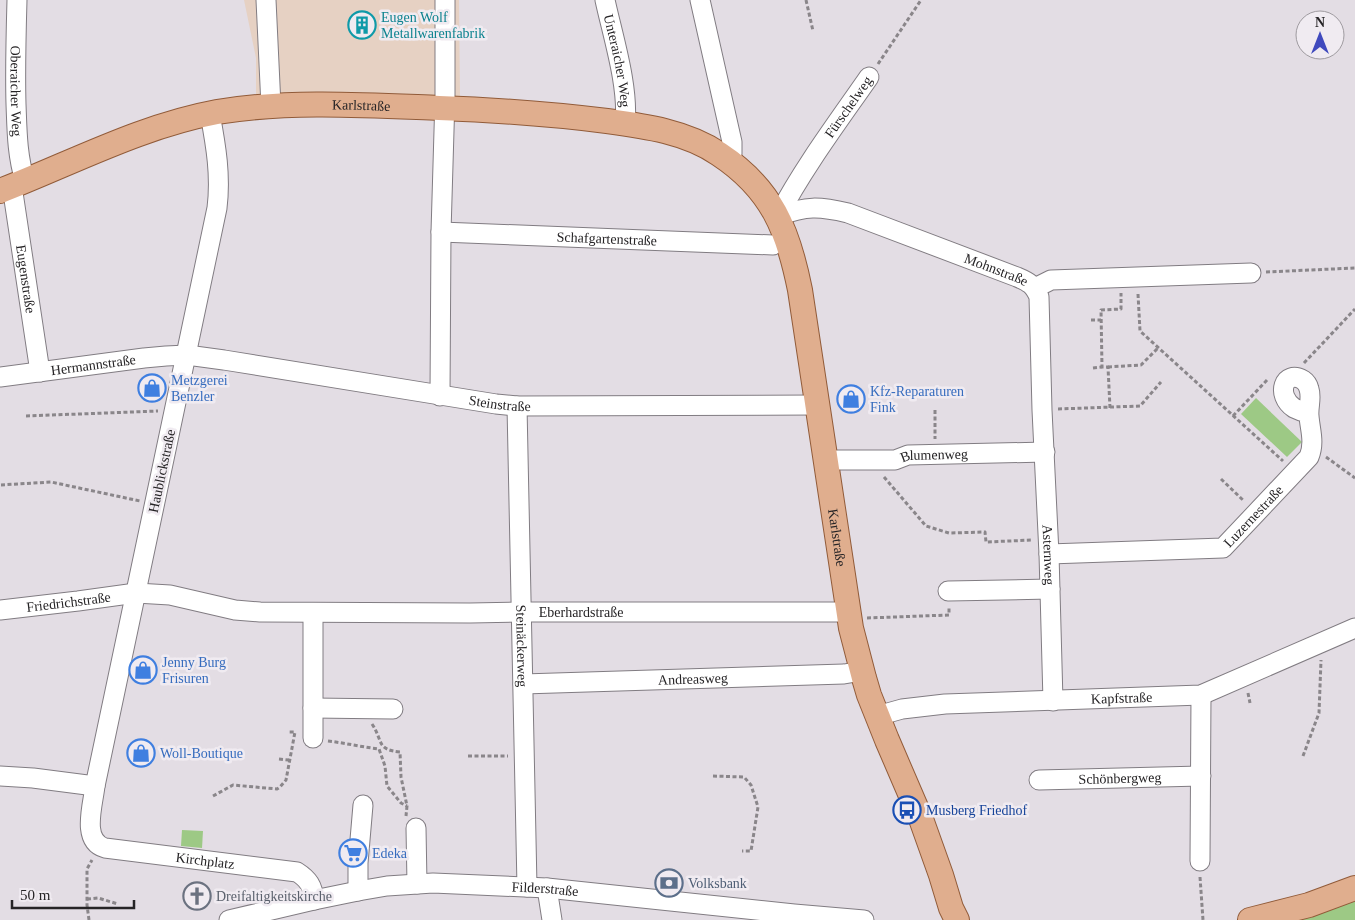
<svg xmlns="http://www.w3.org/2000/svg" width="1355" height="920" viewBox="0 0 1355 920" font-family="'Times New Roman',serif">
<rect width="100%" height="100%" fill="#e3dde4"/>
<polygon fill="#e6d1c3" points="244,0 459,0 460,96 256,98 256,58"/>
<g fill="#9dc985">
<polygon points="1256,398 1302,442 1287,457 1241,414"/>
<polygon points="182,830 203,831 202,848 181,846"/>
<polygon points="1355,893 1355,920 1282,920"/>
</g>
<g fill="none" stroke-linecap="round" stroke-linejoin="round">
<g stroke="#817c82" stroke-width="21">
<g id="minor">
<path id="s1" d="M17,0C16,35 15,69 16,104C17,130 17,155 25,181"/>
<polyline points="266,0 271,106"/>
<path id="s2" d="M605,0C613,37 629,87 625,124"/>
<polyline points="700,0 732,142 732,154 728,160"/>
<path id="s3" d="M210,114C216,146 221,176 217,208L95,786C93,805 81,841 105,848L297,872C308,879 313,886 314,900"/>
<path id="s4" d="M12,186L40,372"/>
<path id="s5" d="M778,216C807,206 818,206 848,213L1017,277C1029,282 1034,285 1039,297L1042,410L1049,554L1053,701"/>
<path id="s6" d="M778,216C804,167 837,123 869,77"/>
<path id="s7" d="M441,232L773,245"/>
<polyline points="1035,288 1051,280 1251,273"/>
<path id="s8" d="M0,377L144,358L166,356L187,355L224,360L496,404L517,406L817,405"/>
<polyline points="440,396 441,232 445,97 445,0"/>
<path id="s9" d="M517,406L527,887"/>
<path id="s10" d="M825,460H895L908,455L1045,452"/>
<path id="s11" d="M1049,554L1223,548L1309,457C1315,442 1310,430 1309,416C1308,407 1312,398 1309,389C1308,385 1306,382 1303,380C1284,369 1275,395 1294,408C1298,410 1303,412 1308,413"/>
<polyline points="948,591 1050,589"/>
<path id="s12" d="M0,610L78,601L136,593L170,595L235,610L260,612L470,613L522,612H848"/>
<path id="s13" d="M523,684L844,674L862,671"/>
<polyline points="313,708 393,709"/>
<path id="s14" d="M877,716L902,709L945,704L1201,695L1355,628"/>
<polyline points="313,738 313,613"/>
<polyline points="0,776 33,778 95,786"/>
<path id="s15" d="M1039,780L1201,776"/>
<polyline points="416,828 417,884"/>
<polyline points="1200,861 1201,695"/>
<polyline points="547,888 552,920"/>
<polyline points="358,891 358,863 363,805"/>
<path id="s16" d="M229,920L314,900L358,891L387,886L433,883L547,888L794,914L864,920"/>
</g>
</g>
<g stroke="#915b39" stroke-width="26">
<g id="major">
<path id="s17" d="M0,191C72,163 141,126 217,112C290,100 366,105 439,108C496,110 551,114 607,121C645,126 687,132 719,154C772,189 788,230 800,290L851,628L864,678L869,695L887,740L921,819L941,875L951,908L957,920"/>
<polyline points="1250,920 1309,905 1355,888"/>
</g>
</g>
<g stroke="#8a868a" stroke-width="3" stroke-dasharray="4 2.5" stroke-linecap="butt">
<polyline points="806,0 813,31"/>
<polyline points="878,64 921,0"/>
<polyline points="1266,272 1355,268"/>
<polyline points="1138,294 1140,331 1283,461"/>
<polyline points="1091,320 1101,320"/>
<polyline points="1304,363 1355,309"/>
<polyline points="1108,367 1141,365 1158,348"/>
<polyline points="1093,368 1102,367"/>
<polyline points="1110,408 1108,367 1102,367 1101,310 1121,309 1121,293"/>
<polyline points="1058,409 1140,406 1161,382"/>
<polyline points="935,410 935,439"/>
<polyline points="26,416 158,411"/>
<polyline points="1233,416 1267,380"/>
<polyline points="1326,457 1355,478"/>
<polyline points="884,477 926,526 949,533 985,532 986,542 1033,540"/>
<polyline points="1221,479 1244,501"/>
<polyline points="1,485 51,482 140,501"/>
<polyline points="867,618 949,615 949,606"/>
<polyline points="1248,693 1250,703"/>
<path d="M372,724C383,740 376,750 400,752L401,777L407,806L406,816"/>
<path d="M328,741C345,743 362,747 379,749L385,766L387,786L401,803L407,806"/>
<polyline points="468,756 508,756"/>
<polyline points="1303,756 1319,713 1321,660"/>
<polyline points="279,759 289,760"/>
<polyline points="713,776 744,777 751,785 758,807 751,851 742,851"/>
<polyline points="213,796 233,785 277,789 280,787 286,780 295,732 288,732"/>
<polyline points="1200,877 1203,920"/>
<polyline points="87,899 98,898 118,904"/>
<polyline points="89,920 87,905 87,869 92,860"/>
</g>
<use href="#minor" stroke="#fff" stroke-width="19"/>
<use href="#major" stroke="#e0ae8e" stroke-width="24"/>
</g>
<defs>
<g id="building-ring" transform="scale(1.4375)"><circle r="9.5" fill="#f0ebf1" stroke="#0f9aa8" stroke-width="1.5"/><path d="M-4-6H4V6H1V3H-1V6H-4ZM-2.5-4.3h1.7v1.8h-1.7ZM.8-4.3h1.7v1.8H.8ZM-2.5-1h1.7V.8h-1.7ZM.8-1h1.7V.8H.8Z" fill="#0f9aa8"/></g>
<g id="shop-ring" transform="scale(1.4375)"><circle r="9.5" fill="#f0ebf1" stroke="#3f7fe0" stroke-width="1.5"/><path d="M-5-2.5h2.3a2.7 3.5 0 0 1 5.4 0H5L5.5 6h-11ZM-1.5-2.5h3a1.5 2.3 0 0 0-3 0Z" fill="#3f7fe0"/></g>
<g id="bus-ring" transform="scale(1.4375)"><circle r="9.5" fill="#f0ebf1" stroke="#1a4fb4" stroke-width="1.5"/><path d="M-5-6H5V4H4V6H2V4H-2V6H-4V4H-5ZM-3.5-4V0h7V-4ZM-3.5 1.2v1.5H-2V1.2ZM2 1.2v1.5H3.5V1.2Z" fill="#1a4fb4"/></g>
<g id="supermarket-ring" transform="scale(1.4375)"><circle r="9.5" fill="#f0ebf1" stroke="#3f7fe0" stroke-width="1.5"/><path d="M-6-5.5h2.5l.6 2H6L4.5 2H-2.5L-4.4-4H-6ZM-1.5 3.2a1.3 1.3 0 1 0 .1 0ZM3 3.2a1.3 1.3 0 1 0 .1 0Z" fill="#3f7fe0"/></g>
<g id="bank-ring" transform="scale(1.4375)"><circle r="9.5" fill="#f0ebf1" stroke="#5c6f8a" stroke-width="1.5"/><path d="M-6-4H6V4H-6ZM0-2.3a2.3 2.3 0 1 0 0 4.6a2.3 2.3 0 1 0 0-4.6Z" fill="#5c6f8a"/></g>
<g id="church-ring" transform="scale(1.4375)"><circle r="9.5" fill="#f0ebf1" stroke="#6b7280" stroke-width="1.5"/><path d="M-1.2-6h2.4v3.5h3.3v2.4h-3.3V6h-2.4V-.1h-3.3v-2.4h3.3Z" fill="#6b7280"/></g>
</defs>
<g fill-rule="evenodd">
<use href="#building-ring" x="362" y="25"/>
<use href="#shop-ring" x="152" y="388"/>
<use href="#shop-ring" x="851" y="399"/>
<use href="#shop-ring" x="143" y="670"/>
<use href="#shop-ring" x="141" y="753"/>
<use href="#bus-ring" x="907" y="810"/>
<use href="#supermarket-ring" x="353" y="853"/>
<use href="#bank-ring" x="669" y="883"/>
<use href="#church-ring" x="197" y="896"/>
</g>
<g text-anchor="middle" dominant-baseline="central" stroke-width="5" stroke-linejoin="round" paint-order="stroke">
<g font-size="14" fill="#0d838f" stroke="#f0ebf1" text-anchor="start">
<text x="381" y="17">Eugen Wolf<tspan x="381" dy="16">Metallwarenfabrik</tspan></text>
</g>
<g font-size="14" fill="#262426" stroke="#f0ebf1">
<text stroke="none"><textPath href="#s2" startOffset="62">Unteraicher Weg</textPath></text>
<text stroke="none"><textPath href="#s1" startOffset="91">Oberaicher Weg</textPath></text>
<text stroke="none"><textPath href="#s17" startOffset="376">Karlstraße</textPath></text>
<text stroke="none"><textPath href="#s6" startOffset="130">Fürschelweg</textPath></text>
<text stroke="none"><textPath href="#s7" startOffset="166">Schafgartenstraße</textPath></text>
<text stroke="none"><textPath href="#s5" startOffset="230">Mohnstraße</textPath></text>
<text stroke="none"><textPath href="#s4" startOffset="94">Eugenstraße</textPath></text>
<text stroke="none"><textPath href="#s8" startOffset="94">Hermannstraße</textPath></text>
<text stroke="none"><textPath href="#s8" startOffset="505">Steinstraße</textPath></text>
<text stroke="none"><textPath href="#s10" startOffset="110">Blumenweg</textPath></text>
<text transform="translate(162 471) rotate(-78)">Haublickstraße</text>
<text stroke="none"><textPath href="#s11" startOffset="218">Luzernestraße</textPath></text>
<text stroke="none"><textPath href="#s17" startOffset="1154">Karlstraße</textPath></text>
<text stroke="none"><textPath href="#s5" startOffset="541">Asternweg</textPath></text>
<text stroke="none"><textPath href="#s12" startOffset="69">Friedrichstraße</textPath></text>
<text stroke="none"><textPath href="#s12" startOffset="584">Eberhardstraße</textPath></text>
<text stroke="none"><textPath href="#s9" startOffset="240">Steinäckerweg</textPath></text>
<text stroke="none"><textPath href="#s13" startOffset="170">Andreasweg</textPath></text>
<text stroke="none"><textPath href="#s14" startOffset="246">Kapfstraße</textPath></text>
<text stroke="none"><textPath href="#s15" startOffset="81">Schönbergweg</textPath></text>
<text stroke="none"><textPath href="#s3" startOffset="855">Kirchplatz</textPath></text>
<text stroke="none"><textPath href="#s16" startOffset="320">Filderstraße</textPath></text>
</g>
<g font-size="14" fill="#366cbe" stroke="#f0ebf1" text-anchor="start">
<text x="171" y="380">Metzgerei<tspan x="171" dy="16">Benzler</tspan></text>
<text x="870" y="391">Kfz-Reparaturen<tspan x="870" dy="16">Fink</tspan></text>
<text x="162" y="662">Jenny Burg<tspan x="162" dy="16">Frisuren</tspan></text>
<text x="160" y="753">Woll-Boutique</text>
<text x="372" y="853">Edeka</text>
</g>
<g font-size="14" fill="#164399" stroke="#f0ebf1" text-anchor="start">
<text x="926" y="810">Musberg Friedhof</text>
</g>
<g font-size="14" fill="#4e5e75" stroke="#f0ebf1" text-anchor="start">
<text x="688" y="883">Volksbank</text>
</g>
<g font-size="14" fill="#5b616d" stroke="#f0ebf1" text-anchor="start">
<text x="216" y="896">Dreifaltigkeitskirche</text>
</g>
</g>
<g transform="translate(1320 35)"><circle r="24" fill="#f0ebf1" stroke="#9f9ba0"/>
<path d="M0-4L9 19L0 12L-9 19Z" fill="#3f49bd"/>
<text y="-8" font-size="14" font-weight="bold" text-anchor="middle" fill="#262426">N</text>
</g>
<path d="M12 900v8h122v-8" fill="none" stroke="#262426" stroke-width="2.5"/>
<text x="20" y="900" font-size="15" fill="#262426" stroke="#f0ebf1" stroke-width="4" paint-order="stroke">50 m</text>
</svg>
